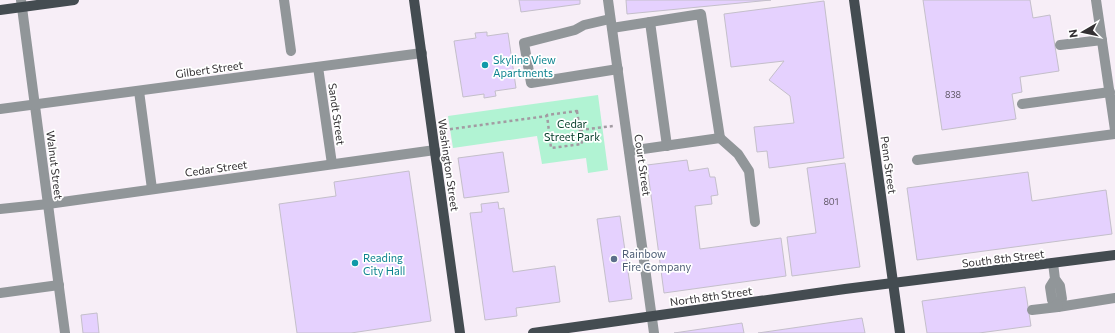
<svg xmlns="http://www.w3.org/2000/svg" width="1115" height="333" viewBox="0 0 1115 333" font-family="Commissioner,sans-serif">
<rect width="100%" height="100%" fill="#f7eef7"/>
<polygon fill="#b1f3d3" points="598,95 608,170 588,173 586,158 542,164 537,136 453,148 448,116"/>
<g fill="#e5d1fe" stroke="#c4bfca">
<polygon points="519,0 580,0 580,4 521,12"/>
<polygon points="626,0 771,0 627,14"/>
<polygon points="923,0 1030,0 1033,18 1050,15 1059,71 1020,77 1022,92 1012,94 1016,119 942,130"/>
<polygon points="824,1 844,158 769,168 767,151 757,152 754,127 794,123 790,96 769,80 784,61 731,67 724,14"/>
<polygon points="487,32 487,36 508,33 516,88 495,91 496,96 484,98 484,94 463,97 454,41 476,38 475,33"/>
<polygon points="503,152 509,192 464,198 458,158"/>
<polygon points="687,160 689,171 708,168 710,177 715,177 718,195 711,196 712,204 695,206 700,249 781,238 786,276 664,293 647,165"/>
<polygon points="845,163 860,267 792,276 787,237 816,233 807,168"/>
<polygon points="409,171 431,321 351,333 297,333 279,204 336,196 334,182"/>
<polygon points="1028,172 1032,201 1106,190 1112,234 917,260 907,188"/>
<polygon points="498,202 499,209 504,208 513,272 555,266 560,302 516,308 517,316 485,320 470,213 482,212 481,204"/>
<polygon points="620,216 632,299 609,302 597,219"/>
<polygon points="1025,287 1031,326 979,333 927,333 922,301"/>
<polygon points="97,313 99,333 83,333 81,315"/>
<polygon points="862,318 865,333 758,333"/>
<polygon points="742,323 744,333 674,333"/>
</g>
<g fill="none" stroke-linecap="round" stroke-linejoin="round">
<g stroke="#a29ba2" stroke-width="2.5" stroke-dasharray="3 3" stroke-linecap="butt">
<polygon points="577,111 582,144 551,148 547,115"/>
<polyline points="444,130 547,116"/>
<polyline points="580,130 613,126"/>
</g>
<g stroke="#919699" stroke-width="10">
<polyline points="21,0 65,333"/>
<polyline points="284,0 291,51"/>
<polyline points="608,0 654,333"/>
<polyline points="1096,0 1115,130"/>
<polyline points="610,19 584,25 575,30 524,43 531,83 618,69"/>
<polyline points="650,22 667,146"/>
<polyline points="612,28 701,14 720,138 629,151"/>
<polyline points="1060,45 1102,40"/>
<polyline points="318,67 332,164"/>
<polyline points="139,91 152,189"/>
<polyline points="1022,104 1110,92"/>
<polyline points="0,109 422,53"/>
<polyline points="720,138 738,154 749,171 755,222"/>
<polyline points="917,160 1115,134"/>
<polyline points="0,209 48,204 435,150"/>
<polyline points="1053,263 1055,279 1060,286 1062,299 1057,304 1052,300 1050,287 1055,279"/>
<polyline points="0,293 59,285"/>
<polyline points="1058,307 1115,298"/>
<polyline points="1032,310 1058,307 1057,304"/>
</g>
<g stroke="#444c51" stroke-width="10">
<polyline points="414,0 460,333"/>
<polyline points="854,0 900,333"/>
<polyline points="0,10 74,0"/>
<polyline points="533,333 845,289 1115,255"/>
</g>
</g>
<g fill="#0f9aa8" stroke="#fff" stroke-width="1.5">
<circle cx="485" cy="65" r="4"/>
<circle cx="355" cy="263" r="4"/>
</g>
<circle fill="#5c6f8a" stroke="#fff" stroke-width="1.5" cx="614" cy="259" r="4"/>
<g text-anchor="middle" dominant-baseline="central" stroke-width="3.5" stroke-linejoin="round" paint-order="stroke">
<g font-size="9" fill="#605866">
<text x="953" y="94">838</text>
<text x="831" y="201">801</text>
</g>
<g font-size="11" fill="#0d838f" stroke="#fff" text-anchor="start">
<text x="493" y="59">Skyline View<tspan x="493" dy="13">Apartments</tspan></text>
<text x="363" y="257">Reading<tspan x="363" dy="13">City Hall</tspan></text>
</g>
<g font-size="11" fill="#333033" stroke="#fff">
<text transform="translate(209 69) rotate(-8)">Gilbert Street</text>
<text transform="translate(337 114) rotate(82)">Sandt Street</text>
<text transform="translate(55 165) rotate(83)">Walnut Street</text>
<text transform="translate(449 165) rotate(82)">Washington Street</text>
<text transform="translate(643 165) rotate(82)">Court Street</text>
<text transform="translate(889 165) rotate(82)">Penn Street</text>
<text transform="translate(216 168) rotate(-8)">Cedar Street</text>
<text transform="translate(1003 258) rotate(-7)">South 8th Street</text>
<text transform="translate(711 296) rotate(-8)">North 8th Street</text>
</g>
<g font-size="11" fill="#08402c" stroke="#fff">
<text x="572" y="123">Cedar<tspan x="572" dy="13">Street Park</tspan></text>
</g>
<g font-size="11" fill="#4e5e75" stroke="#fff" text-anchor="start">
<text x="622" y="253">Rainbow<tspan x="622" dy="13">Fire Company</tspan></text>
</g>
</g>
<g transform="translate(1083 32) rotate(261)" stroke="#ffffff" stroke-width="3" paint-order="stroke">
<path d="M0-3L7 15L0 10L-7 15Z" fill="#333033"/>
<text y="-6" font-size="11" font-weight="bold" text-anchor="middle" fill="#333033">N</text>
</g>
</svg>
